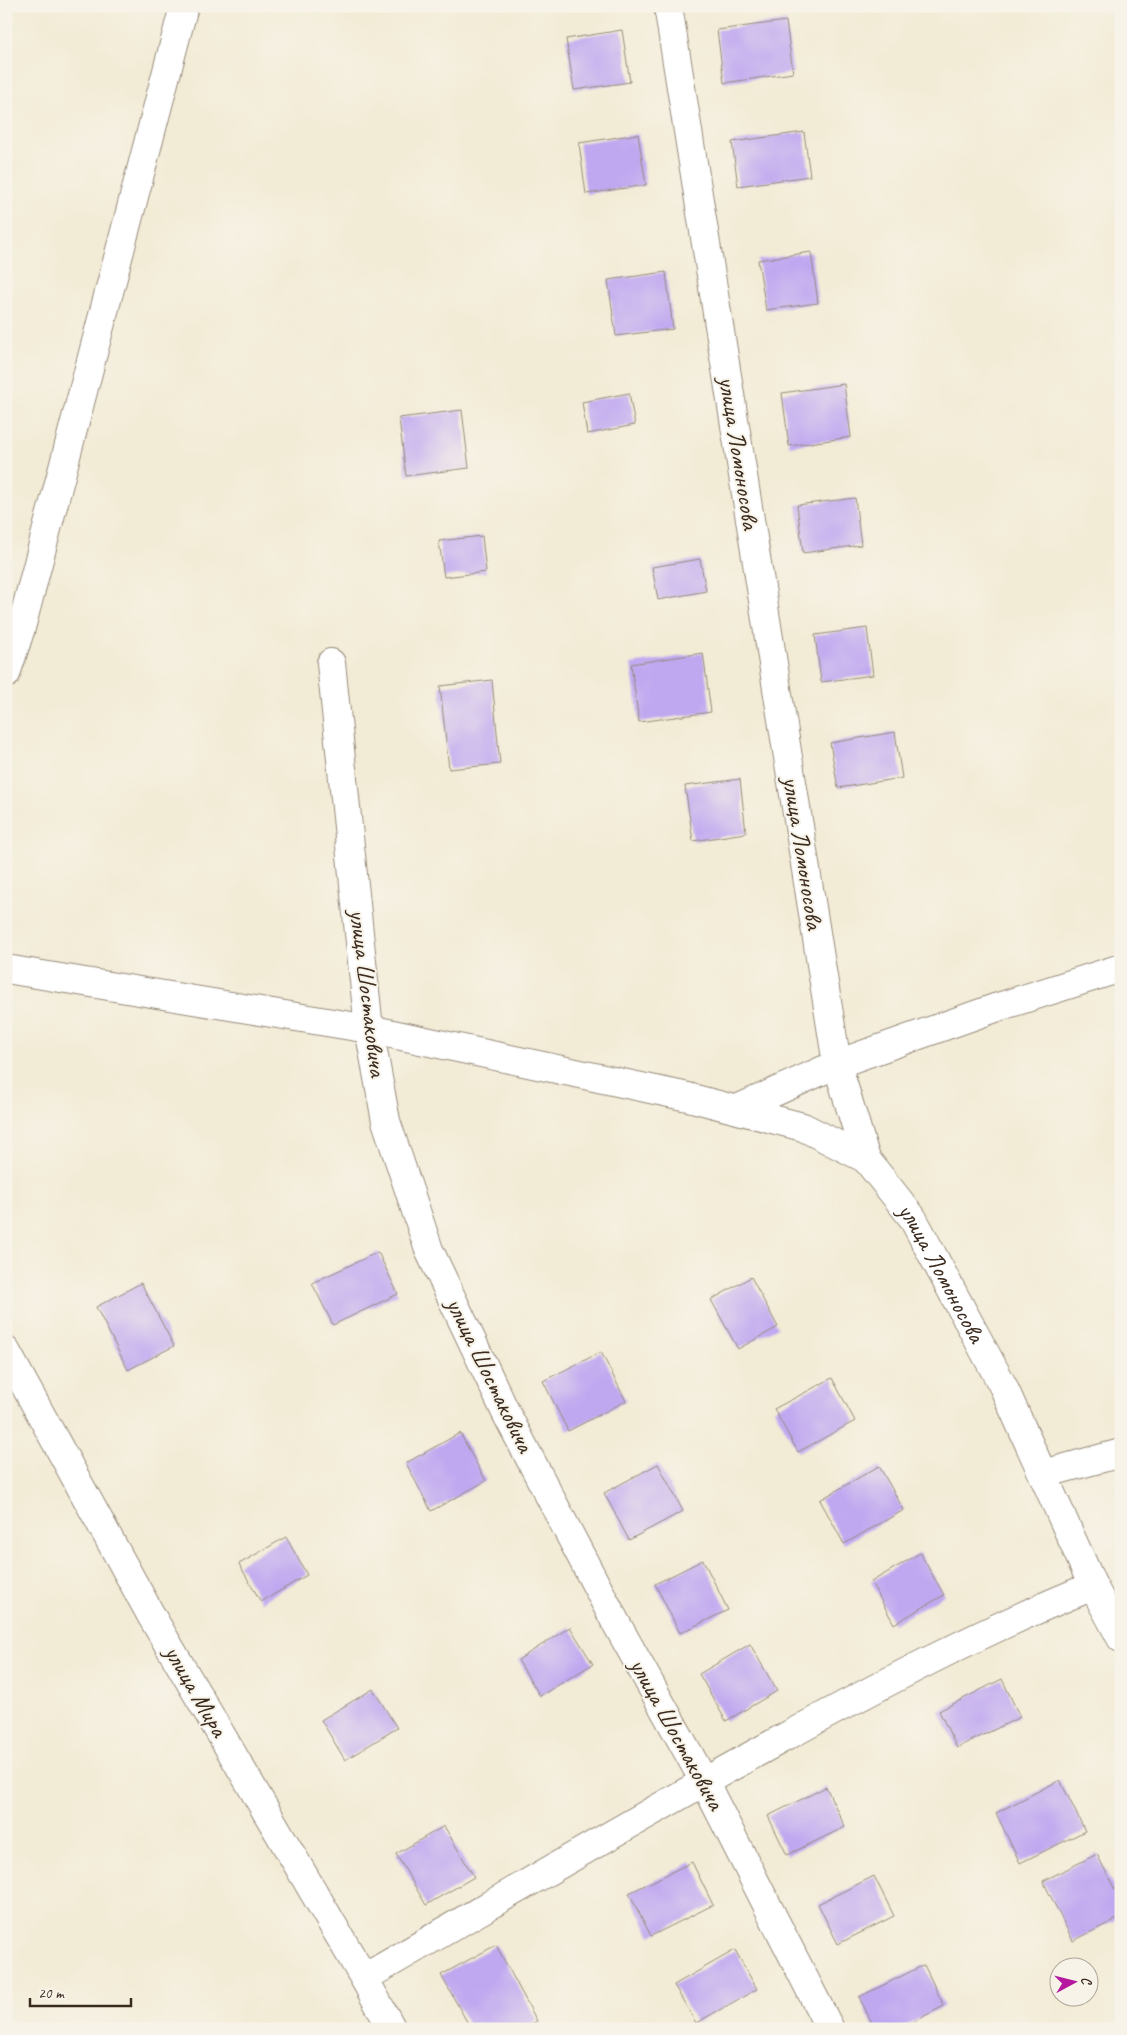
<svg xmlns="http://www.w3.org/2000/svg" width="1127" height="2035" viewBox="0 0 1127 2035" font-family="Caveat,sans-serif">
<rect width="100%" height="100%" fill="#f7f3e8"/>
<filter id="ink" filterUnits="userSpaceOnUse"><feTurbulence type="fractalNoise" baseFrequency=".02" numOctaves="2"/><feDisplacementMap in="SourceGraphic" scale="10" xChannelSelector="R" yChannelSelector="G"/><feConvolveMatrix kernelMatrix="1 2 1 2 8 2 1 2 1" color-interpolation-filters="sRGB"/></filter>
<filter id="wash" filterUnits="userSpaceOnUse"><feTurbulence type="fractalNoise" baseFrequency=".0096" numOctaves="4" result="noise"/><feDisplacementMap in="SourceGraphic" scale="20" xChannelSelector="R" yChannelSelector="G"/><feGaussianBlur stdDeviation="1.12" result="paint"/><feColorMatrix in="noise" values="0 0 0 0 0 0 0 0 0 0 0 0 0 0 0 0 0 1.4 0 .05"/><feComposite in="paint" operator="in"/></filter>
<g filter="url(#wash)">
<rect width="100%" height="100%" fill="#f2ebd5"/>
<g id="blocks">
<g fill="#c0a8f0">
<polygon points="786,21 793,73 724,83 717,30"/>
<polygon points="622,30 630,82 574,90 566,39"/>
<polygon points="804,132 810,176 738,186 732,142"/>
<polygon points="638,134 646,185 586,194 579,143"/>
<polygon points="811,252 818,303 766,310 758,260"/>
<polygon points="666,272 673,329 616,336 608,280"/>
<polygon points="844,384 851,437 789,446 782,393"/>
<polygon points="629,393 635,425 587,434 582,402"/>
<polygon points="462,410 469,468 406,476 399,418"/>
<polygon points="855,498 861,545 803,553 797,505"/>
<polygon points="482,536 486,572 444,577 439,541"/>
<polygon points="700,559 706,591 658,600 652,567"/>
<polygon points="867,628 873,675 821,682 815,635"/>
<polygon points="703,653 711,712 639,722 631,664"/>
<polygon points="492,680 500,764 449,769 440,686"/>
<polygon points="895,732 902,778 838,788 830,743"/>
<polygon points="740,779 746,833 693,841 685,786"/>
<polygon points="378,1252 398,1294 333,1325 312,1283"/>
<polygon points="751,1277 778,1327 738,1349 711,1300"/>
<polygon points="141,1283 174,1346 128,1370 96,1307"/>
<polygon points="601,1352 626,1401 568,1431 543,1381"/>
<polygon points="832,1378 855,1421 798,1452 774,1409"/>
<polygon points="460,1433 486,1481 431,1511 406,1463"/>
<polygon points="658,1464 683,1511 629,1540 604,1493"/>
<polygon points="879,1466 904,1510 844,1544 820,1500"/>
<polygon points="286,1537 307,1575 261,1602 239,1564"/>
<polygon points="920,1553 944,1595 894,1624 871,1582"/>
<polygon points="703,1560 728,1610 680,1633 655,1584"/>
<polygon points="570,1627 593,1664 540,1696 518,1660"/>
<polygon points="750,1644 777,1691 726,1721 699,1674"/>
<polygon points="1002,1679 1020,1717 957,1748 939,1711"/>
<polygon points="373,1689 397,1728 345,1760 321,1720"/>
<polygon points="1060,1780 1085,1831 1020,1863 996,1813"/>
<polygon points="826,1787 845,1827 787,1855 768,1816"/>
<polygon points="444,1826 474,1877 426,1905 396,1854"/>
<polygon points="1097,1854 1121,1902 1121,1917 1073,1941 1043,1881"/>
<polygon points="692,1862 713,1905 651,1936 629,1893"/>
<polygon points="874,1876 894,1916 838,1944 818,1904"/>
<polygon points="496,1945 537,2021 523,2029 471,2029 441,1975"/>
<polygon points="735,1950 757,1989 696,2023 674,1985"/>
<polygon points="924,1965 944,2006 899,2029 875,2029 859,1997"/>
</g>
</g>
</g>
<g filter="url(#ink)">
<use href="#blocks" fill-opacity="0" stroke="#968a7a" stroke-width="1"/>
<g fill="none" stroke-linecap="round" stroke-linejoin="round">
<g stroke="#968a7a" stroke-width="30">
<g id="minor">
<path id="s1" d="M668,6L837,1064L866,1159L912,1217L1003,1386L1093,1586L1121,1638"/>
<polyline points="331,663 369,1029 386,1121 429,1250 506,1413 615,1621 704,1781 830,2029"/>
<polyline points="6,674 21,628 184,6"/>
<polyline points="6,969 369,1029 688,1097 803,1127 866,1159"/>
<polyline points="737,1109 837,1064 998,1007 1121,968"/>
<polyline points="6,1351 152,1617 364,1978 392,2029"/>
<polyline points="1043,1474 1121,1453"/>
<path d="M364,1978C501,1899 637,1818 776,1742C880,1685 983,1630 1093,1586"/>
</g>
</g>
<use href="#minor" stroke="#fff" stroke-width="28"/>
</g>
</g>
<g text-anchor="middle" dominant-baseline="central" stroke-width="4" stroke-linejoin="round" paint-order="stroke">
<g font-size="25" fill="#3b2a1e" stroke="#f7f3e8">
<text transform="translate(739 453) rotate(81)">улица Ломоносова</text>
<text transform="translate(803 853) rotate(81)">улица Ломоносова</text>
<text transform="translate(368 993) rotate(83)">улица Шостаковича</text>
<text stroke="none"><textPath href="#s1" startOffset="1308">улица Ломоносова</textPath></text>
<text transform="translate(490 1375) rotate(64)">улица Шостаковича</text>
<text transform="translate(196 1691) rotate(60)">улица Мира</text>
<text transform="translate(677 1734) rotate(61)">улица Шостаковича</text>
</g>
</g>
<rect width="1127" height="2035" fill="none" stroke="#f7f3e8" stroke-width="25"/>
<g transform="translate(1074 1982) rotate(83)"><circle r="24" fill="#f7f3e8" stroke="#aca397"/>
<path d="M0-4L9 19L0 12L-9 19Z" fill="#b5179e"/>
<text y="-8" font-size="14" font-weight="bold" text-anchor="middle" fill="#3b2a1e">С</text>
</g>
<path d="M30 1998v8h101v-8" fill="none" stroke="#3b2a1e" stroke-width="2.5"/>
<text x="38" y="1998" font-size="15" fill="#3b2a1e" stroke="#f7f3e8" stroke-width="4" paint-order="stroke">20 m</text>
</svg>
